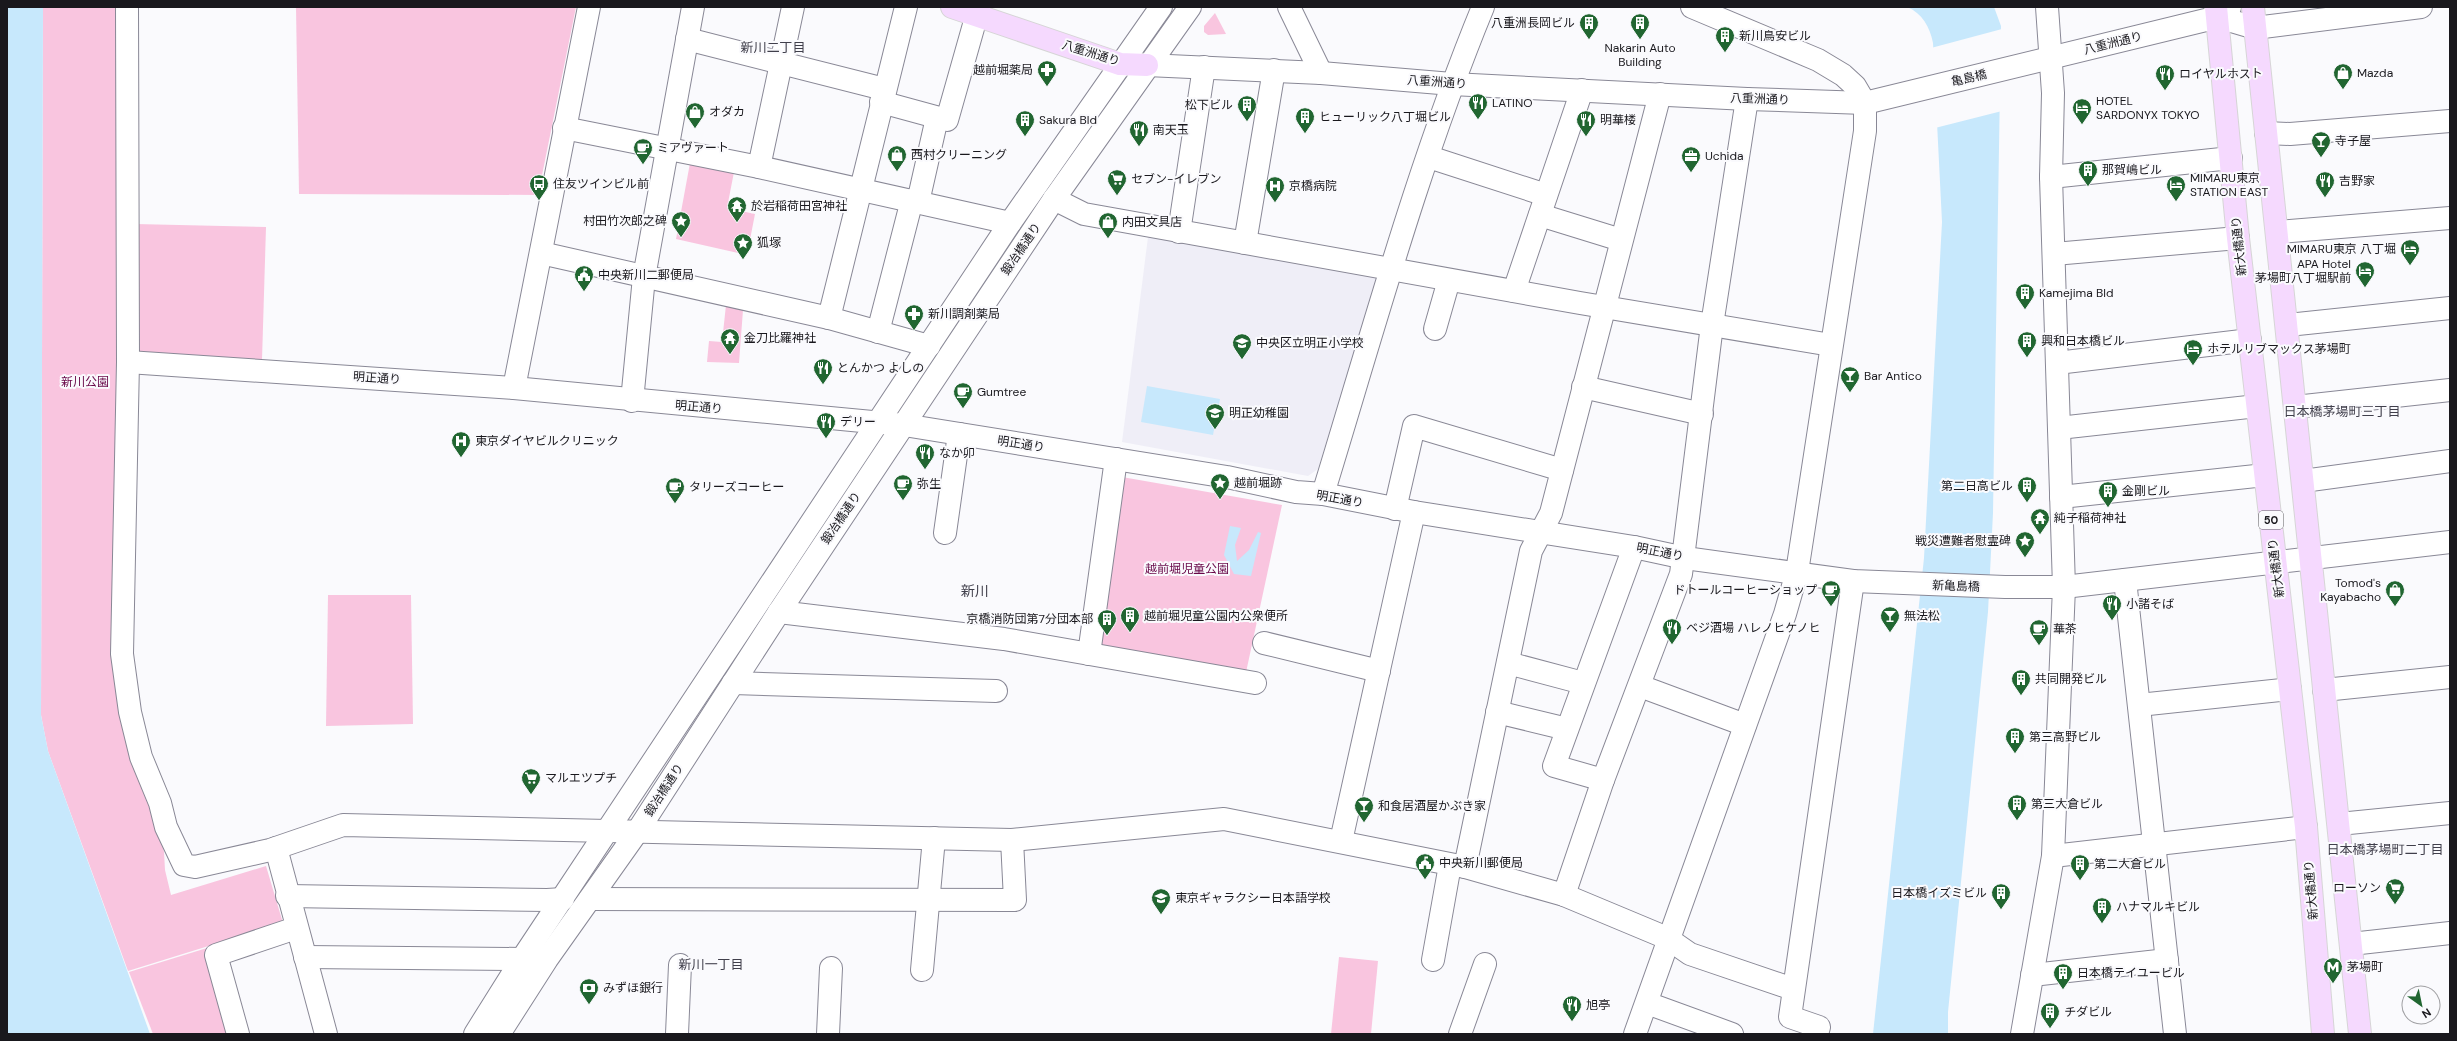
<svg xmlns="http://www.w3.org/2000/svg" width="2457" height="1041" viewBox="0 0 2457 1041" font-family="'DM Sans','Noto Sans JP',sans-serif">
<rect width="100%" height="100%" fill="#fafafd"/>
<polygon fill="#efeef7" points="1148,237 1377,278 1318,469 1308,476 1122,442"/>
<g fill="#f9c5df">
<polygon points="43,7 128,7 122,648 164,852 165,870 171,895 266,866 283,923 128,971 48,751 41,715"/>
<polygon points="296,7 576,7 538,195 299,194"/>
<polygon points="1215,13 1226,34 1208,35 1204,32 1204,26"/>
<polygon points="690,163 734,172 727,208 755,214 747,255 676,239"/>
<polygon points="135,224 266,227 262,360 135,354"/>
<polygon points="726,305 743,310 739,363 707,362 709,341 722,342"/>
<polygon points="1122,477 1282,505 1245,677 1096,648"/>
<polygon points="328,595 411,595 413,724 326,726"/>
<polygon points="207,948 231,1034 153,1034 129,972"/>
<polygon points="1339,957 1378,961 1371,1034 1331,1034"/>
</g>
<g fill="#c7e8fc">
<polygon points="7,7 43,7 41,715 48,751 150,1034 7,1034"/>
<path d="M1907,7H1994L2001,26L1993,513L1988,612L1948,1012V1034H1873L1924,558L1942,222L1933,43C1930,27 1922,13 1907,7Z"/>
<polygon points="1147,386 1220,399 1213,435 1141,422"/>
<polygon points="1230,526 1241,528 1235,545 1237,561 1249,550 1258,532 1261,533 1251,576 1234,574 1224,555"/>
</g>
<polygon fill="#fafafd" points="2002,29 2002,111 1935,128 1931,48"/>
<g fill="none" stroke-linecap="round" stroke-linejoin="round">
<g stroke="#898896" stroke-width="24">
<g id="minor">
<polyline points="127,7 128,362 122,654 130,712 141,757 160,803 166,827 184,865 195,867 270,850 343,825 1012,840 1224,819 1465,867 1564,895 1667,938 1690,954 1793,989"/>
<polyline points="1289,7 1321,73"/>
<polyline points="2218,17 2255,28 2421,7"/>
<polyline points="687,39 884,89"/>
<polyline points="1147,65 1321,73 1452,84 1747,99 1865,103 2218,17 2230,7"/>
<polyline points="881,102 947,120 979,7"/>
<polyline points="564,128 759,167 1010,223"/>
<polyline points="2266,133 2290,134 2450,121"/>
<polyline points="1429,157 1546,195"/>
<polyline points="759,167 793,7"/>
<polyline points="2051,177 2231,158"/>
<polyline points="1054,199 1084,214 1580,303 1831,345"/>
<polyline points="918,202 937,118"/>
<polyline points="1540,215 1621,240"/>
<polyline points="1179,232 1204,67"/>
<polyline points="2278,232 2450,218"/>
<polyline points="1245,243 1274,70"/>
<polyline points="541,253 829,318 929,346"/>
<polyline points="2054,254 2238,238"/>
<polyline points="1514,291 1582,90"/>
<polyline points="829,318 906,7"/>
<polyline points="2288,325 2450,308"/>
<polyline points="1435,329 1449,280"/>
<polyline points="878,332 912,200"/>
<polyline points="128,362 514,388 904,425 1227,477 1296,492 1323,494 1414,512 1634,547 1685,558 1853,581 2005,587 2064,587 2450,542"/>
<polyline points="2057,363 2250,340"/>
<polyline points="1583,387 1702,414"/>
<polyline points="514,388 589,7"/>
<polyline points="632,401 644,277 693,7"/>
<polyline points="2295,407 2450,390"/>
<polyline points="2059,428 2257,406"/>
<polyline points="2303,481 2450,461"/>
<path d="M1323,494C1373,331 1418,165 1483,7"/>
<polyline points="2061,497 2265,475"/>
<polyline points="1395,509 1414,426 1562,470"/>
<polyline points="945,533 959,434"/>
<polyline points="2125,580 2175,1034"/>
<polyline points="779,612 1004,639 1255,683"/>
<polyline points="1264,643 1379,671"/>
<polyline points="1089,654 1116,459"/>
<polyline points="1508,663 1583,683"/>
<polyline points="733,683 996,691"/>
<polyline points="1640,686 1745,725"/>
<polyline points="2324,690 2450,677"/>
<polyline points="2139,705 2290,689"/>
<polyline points="1497,712 1567,729"/>
<polyline points="1603,780 1554,766 1634,547"/>
<polyline points="2339,824 2450,813"/>
<polyline points="1341,841 1414,512"/>
<polyline points="276,848 326,1034"/>
<polyline points="2053,856 2306,827"/>
<polyline points="1465,867 1531,551 1551,513 1660,94"/>
<polyline points="1564,895 1603,780 1681,574 1712,325 1747,99"/>
<polyline points="287,896 547,900 563,899"/>
<polyline points="590,899 1015,900 1012,840"/>
<polyline points="2351,944 2450,933"/>
<polyline points="305,957 522,959"/>
<polyline points="1433,960 1450,865"/>
<polyline points="922,970 934,838"/>
<polyline points="2032,975 2167,960"/>
<polyline points="1647,1003 1732,1034"/>
<polyline points="238,1034 216,955 296,928"/>
<polyline points="475,1034 522,959 1010,223 1161,7"/>
<polyline points="499,1034 547,959 637,832 779,612 1054,199 1190,7"/>
<polyline points="677,1034 680,965"/>
<polyline points="828,1034 831,968"/>
<polyline points="1460,1034 1485,964"/>
<polyline points="1635,1034 1785,614 1797,572 1865,131 1865,103 1855,86 1843,75 1818,60 1692,7"/>
<polyline points="1817,1034 1819,1027 1790,1017 1853,581"/>
<polyline points="2022,1034 2053,856 2064,587 2051,177 2053,93 2047,7"/>
</g>
</g>
<g stroke="#d6d5d6" stroke-width="24">
<g id="major">
<polyline points="952,7 1120,64 1147,65"/>
<polyline points="2216,7 2238,238 2306,827 2323,1034"/>
<polyline points="2253,7 2360,1034"/>
</g>
</g>
<use href="#minor" stroke="#fff" stroke-width="22"/>
<use href="#major" stroke="#f5d9fe" stroke-width="22"/>
</g>
<defs>
<g id="building-pin" transform="scale(1)"><path d="M0 17L-7.5 6A9.5 9.5 0 1 1 7.5 6Z" fill="#216631" stroke="#fafafd"/><path d="M-4-6H4V6H1V3H-1V6H-4ZM-2.5-4.3h1.7v1.8h-1.7ZM.8-4.3h1.7v1.8H.8ZM-2.5-1h1.7V.8h-1.7ZM.8-1h1.7V.8H.8Z" fill="#fff"/></g>
<g id="pharmacy-pin" transform="scale(1)"><path d="M0 17L-7.5 6A9.5 9.5 0 1 1 7.5 6Z" fill="#216631" stroke="#fafafd"/><path d="M-2-6h4v4h4v4h-4v4h-4v-4h-4v-4h4Z" fill="#fff"/></g>
<g id="shop-pin" transform="scale(1)"><path d="M0 17L-7.5 6A9.5 9.5 0 1 1 7.5 6Z" fill="#216631" stroke="#fafafd"/><path d="M-5-2.5h2.3a2.7 3.5 0 0 1 5.4 0H5L5.5 6h-11ZM-1.5-2.5h3a1.5 2.3 0 0 0-3 0Z" fill="#fff"/></g>
<g id="restaurant-pin" transform="scale(1)"><path d="M0 17L-7.5 6A9.5 9.5 0 1 1 7.5 6Z" fill="#216631" stroke="#fafafd"/><path d="M-5-6h1v4h1v-4h1v4h1v-4h1v5L-1.5 .5V6h-2V.5L-5-1ZM5-6V6H3V1.5H1.5Q1.5-4 5-6Z" fill="#fff"/></g>
<g id="hotel-pin" transform="scale(1)"><path d="M0 17L-7.5 6A9.5 9.5 0 1 1 7.5 6Z" fill="#216631" stroke="#fafafd"/><path d="M-6-4.5h1.5V1H6V5H4.5V3h-9V5H-6ZM-4 0a1.8 1.8 0 1 1 3.6 0ZM.5 0V-2.5h3Q6-2.5 6 0Z" fill="#fff"/></g>
<g id="bar-pin" transform="scale(1)"><path d="M0 17L-7.5 6A9.5 9.5 0 1 1 7.5 6Z" fill="#216631" stroke="#fafafd"/><path d="M-6-5H6L.8 .8V4.5H3.5V6h-7V4.5H-.8V.8Z" fill="#fff"/></g>
<g id="cafe-pin" transform="scale(1)"><path d="M0 17L-7.5 6A9.5 9.5 0 1 1 7.5 6Z" fill="#216631" stroke="#fafafd"/><path d="M-5.5-4.5H6V0H3Q3 3.5 0 3.5H-2.5Q-5.5 3.5-5.5 0ZM3-3.2v2h1.7v-2ZM-6 4.5H4V6H-6Z" fill="#fff"/></g>
<g id="office-pin" transform="scale(1)"><path d="M0 17L-7.5 6A9.5 9.5 0 1 1 7.5 6Z" fill="#216631" stroke="#fafafd"/><path d="M-6-3h4V-5.5h4V-3h4V5H-6ZM-1-4.5V-3h2v-1.5ZM-6 0V1H6V0Z" fill="#fff"/></g>
<g id="supermarket-pin" transform="scale(1)"><path d="M0 17L-7.5 6A9.5 9.5 0 1 1 7.5 6Z" fill="#216631" stroke="#fafafd"/><path d="M-6-5.5h2.5l.6 2H6L4.5 2H-2.5L-4.4-4H-6ZM-1.5 3.2a1.3 1.3 0 1 0 .1 0ZM3 3.2a1.3 1.3 0 1 0 .1 0Z" fill="#fff"/></g>
<g id="bus-pin" transform="scale(1)"><path d="M0 17L-7.5 6A9.5 9.5 0 1 1 7.5 6Z" fill="#216631" stroke="#fafafd"/><path d="M-5-6H5V4H4V6H2V4H-2V6H-4V4H-5ZM-3.5-4V0h7V-4ZM-3.5 1.2v1.5H-2V1.2ZM2 1.2v1.5H3.5V1.2Z" fill="#fff"/></g>
<g id="hospital-pin" transform="scale(1)"><path d="M0 17L-7.5 6A9.5 9.5 0 1 1 7.5 6Z" fill="#216631" stroke="#fafafd"/><path d="M-5-5h3v3.5h4V-5h3V5h-3V1.5h-4V5h-3Z" fill="#fff"/></g>
<g id="temple-pin" transform="scale(1)"><path d="M0 17L-7.5 6A9.5 9.5 0 1 1 7.5 6Z" fill="#216631" stroke="#fafafd"/><path d="M0-6L5-2H3V0L6.5 2.5H4V6H1.5V3h-3V6H-4V2.5H-6.5L-3 0V-2H-5Z" fill="#fff"/></g>
<g id="sight-pin" transform="scale(1)"><path d="M0 17L-7.5 6A9.5 9.5 0 1 1 7.5 6Z" fill="#216631" stroke="#fafafd"/><path d="M0-6L1.8-2.2L6-1.7L2.9 1.2L3.7 5.4L0 3.3L-3.7 5.4L-2.9 1.2L-6-1.7L-1.8-2.2Z" fill="#fff"/></g>
<g id="civic-pin" transform="scale(1)"><path d="M0 17L-7.5 6A9.5 9.5 0 1 1 7.5 6Z" fill="#216631" stroke="#fafafd"/><path d="M-.6-6.5H3V-4.5H.6V-3L4-1V1h2V6H-6V1h2V-1L-.6-3ZM-1.2 2.5V6h2.4V2.5Z" fill="#fff"/></g>
<g id="school-pin" transform="scale(1)"><path d="M0 17L-7.5 6A9.5 9.5 0 1 1 7.5 6Z" fill="#216631" stroke="#fafafd"/><path d="M0-5L7-2L0 1L-7-2ZM-4 1L0 2.5L4 1V4Q0 6-4 4Z" fill="#fff"/></g>
<g id="metro-pin" transform="scale(1)"><path d="M0 17L-7.5 6A9.5 9.5 0 1 1 7.5 6Z" fill="#216631" stroke="#fafafd"/><path d="M-5.5 5V-5H-3L0 0L3-5H5.5V5H3V-.5L0 4L-3-.5V5Z" fill="#fff"/></g>
<g id="bank-pin" transform="scale(1)"><path d="M0 17L-7.5 6A9.5 9.5 0 1 1 7.5 6Z" fill="#216631" stroke="#fafafd"/><path d="M-6-4H6V4H-6ZM0-2.3a2.3 2.3 0 1 0 0 4.6a2.3 2.3 0 1 0 0-4.6Z" fill="#fff"/></g>
</defs>
<g fill-rule="evenodd">
<use href="#building-pin" x="1589" y="23"/>
<use href="#building-pin" x="1640" y="23"/>
<use href="#building-pin" x="1725" y="36"/>
<use href="#pharmacy-pin" x="1047" y="70"/>
<use href="#shop-pin" x="2343" y="73"/>
<use href="#restaurant-pin" x="2165" y="74"/>
<use href="#restaurant-pin" x="1478" y="103"/>
<use href="#building-pin" x="1247" y="105"/>
<use href="#hotel-pin" x="2082" y="108"/>
<use href="#shop-pin" x="695" y="112"/>
<use href="#building-pin" x="1305" y="117"/>
<use href="#building-pin" x="1025" y="120"/>
<use href="#restaurant-pin" x="1586" y="120"/>
<use href="#restaurant-pin" x="1139" y="130"/>
<use href="#bar-pin" x="2321" y="141"/>
<use href="#cafe-pin" x="643" y="148"/>
<use href="#shop-pin" x="897" y="155"/>
<use href="#office-pin" x="1691" y="156"/>
<use href="#building-pin" x="2088" y="170"/>
<use href="#supermarket-pin" x="1117" y="179"/>
<use href="#restaurant-pin" x="2325" y="181"/>
<use href="#bus-pin" x="539" y="184"/>
<use href="#hotel-pin" x="2176" y="185"/>
<use href="#hospital-pin" x="1275" y="186"/>
<use href="#temple-pin" x="737" y="206"/>
<use href="#sight-pin" x="681" y="221"/>
<use href="#shop-pin" x="1108" y="222"/>
<use href="#sight-pin" x="743" y="243"/>
<use href="#hotel-pin" x="2410" y="249"/>
<use href="#hotel-pin" x="2365" y="271"/>
<use href="#civic-pin" x="584" y="275"/>
<use href="#building-pin" x="2025" y="293"/>
<use href="#pharmacy-pin" x="914" y="314"/>
<use href="#temple-pin" x="730" y="338"/>
<use href="#building-pin" x="2027" y="341"/>
<use href="#school-pin" x="1242" y="343"/>
<use href="#hotel-pin" x="2193" y="349"/>
<use href="#restaurant-pin" x="823" y="368"/>
<use href="#bar-pin" x="1850" y="376"/>
<use href="#cafe-pin" x="963" y="392"/>
<use href="#school-pin" x="1215" y="413"/>
<use href="#restaurant-pin" x="826" y="422"/>
<use href="#hospital-pin" x="461" y="441"/>
<use href="#restaurant-pin" x="925" y="453"/>
<use href="#sight-pin" x="1220" y="483"/>
<use href="#cafe-pin" x="903" y="484"/>
<use href="#building-pin" x="2027" y="486"/>
<use href="#cafe-pin" x="675" y="487"/>
<use href="#building-pin" x="2108" y="491"/>
<use href="#temple-pin" x="2040" y="518"/>
<use href="#sight-pin" x="2025" y="541"/>
<use href="#cafe-pin" x="1831" y="590"/>
<use href="#shop-pin" x="2395" y="590"/>
<use href="#restaurant-pin" x="2112" y="604"/>
<use href="#building-pin" x="1130" y="616"/>
<use href="#bar-pin" x="1890" y="616"/>
<use href="#building-pin" x="1107" y="619"/>
<use href="#restaurant-pin" x="1672" y="628"/>
<use href="#cafe-pin" x="2039" y="629"/>
<use href="#building-pin" x="2021" y="679"/>
<use href="#building-pin" x="2015" y="737"/>
<use href="#supermarket-pin" x="531" y="778"/>
<use href="#building-pin" x="2017" y="804"/>
<use href="#bar-pin" x="1364" y="806"/>
<use href="#civic-pin" x="1425" y="863"/>
<use href="#building-pin" x="2080" y="864"/>
<use href="#supermarket-pin" x="2395" y="888"/>
<use href="#building-pin" x="2001" y="893"/>
<use href="#school-pin" x="1161" y="898"/>
<use href="#building-pin" x="2102" y="907"/>
<use href="#metro-pin" x="2333" y="967"/>
<use href="#building-pin" x="2063" y="973"/>
<use href="#bank-pin" x="589" y="988"/>
<use href="#restaurant-pin" x="1572" y="1005"/>
<use href="#building-pin" x="2050" y="1012"/>
</g>
<g text-anchor="middle" dominant-baseline="central" stroke-width="4" stroke-linejoin="round" paint-order="stroke">
<rect fill="#fafafd" stroke="#5c5c60" stroke-width="1" x="2259" y="511" width="24" height="18" rx="3"/>
<g font-size="11" font-weight="bold" fill="#19181d">
<text x="2271" y="520">50</text>
</g>
<g font-size="12" fill="#19181d" stroke="#fafafd" text-anchor="start">
<text x="1575" y="23" text-anchor="end">八重洲長岡ビル</text>
<text x="1739" y="36">新川鳥安ビル</text>
<text x="1640" y="48" text-anchor="middle">Nakarin Auto<tspan x="1640" dy="14">Building</tspan></text>
<text x="1033" y="70" text-anchor="end">越前堀薬局</text>
<text x="2357" y="73">Mazda</text>
<text x="2179" y="74">ロイヤルホスト</text>
<text x="2096" y="101">HOTEL<tspan x="2096" dy="14">SARDONYX TOKYO</tspan></text>
<text x="1492" y="103">LATINO</text>
<text x="1233" y="105" text-anchor="end">松下ビル</text>
<text x="709" y="112">オダカ</text>
<text x="1319" y="117">ヒューリック八丁堀ビル</text>
<text x="1039" y="120">Sakura Bld</text>
<text x="1600" y="120">明華楼</text>
<text x="1153" y="130">南天玉</text>
<text x="2335" y="141">寺子屋</text>
<text x="657" y="148">ミアヴァート</text>
<text x="911" y="155">西村クリーニング</text>
<text x="1705" y="156">Uchida</text>
<text x="2102" y="170">那賀嶋ビル</text>
<text x="2190" y="178">MIMARU東京<tspan x="2190" dy="14">STATION EAST</tspan></text>
<text x="1131" y="179">セブン-イレブン</text>
<text x="2339" y="181">吉野家</text>
<text x="553" y="184">住友ツインビル前</text>
<text x="1289" y="186">京橋病院</text>
<text x="751" y="206">於岩稲荷田宮神社</text>
<text x="667" y="221" text-anchor="end">村田竹次郎之碑</text>
<text x="1122" y="222">内田文具店</text>
<text x="757" y="243">狐塚</text>
<text x="2396" y="249" text-anchor="end">MIMARU東京 八丁堀</text>
<text x="2351" y="264" text-anchor="end">APA Hotel<tspan x="2351" dy="14">茅場町八丁堀駅前</tspan></text>
<text x="598" y="275">中央新川二郵便局</text>
<text x="2039" y="293">Kamejima Bld</text>
<text x="928" y="314">新川調剤薬局</text>
<text x="744" y="338">金刀比羅神社</text>
<text x="2041" y="341">興和日本橋ビル</text>
<text x="1256" y="343">中央区立明正小学校</text>
<text x="2207" y="349">ホテルリブマックス茅場町</text>
<text x="837" y="368">とんかつ よしの</text>
<text x="1864" y="376">Bar Antico</text>
<text x="977" y="392">Gumtree</text>
<text x="1229" y="413">明正幼稚園</text>
<text x="840" y="422">デリー</text>
<text x="475" y="441">東京ダイヤビルクリニック</text>
<text x="939" y="453">なか卯</text>
<text x="1234" y="483">越前堀跡</text>
<text x="917" y="484">弥生</text>
<text x="2013" y="486" text-anchor="end">第二日高ビル</text>
<text x="689" y="487">タリーズコーヒー</text>
<text x="2122" y="491">金剛ビル</text>
<text x="2054" y="518">純子稲荷神社</text>
<text x="2011" y="541" text-anchor="end">戦災遭難者慰霊碑</text>
<text x="2381" y="583" text-anchor="end">Tomod's<tspan x="2381" dy="14">Kayabacho</tspan></text>
<text x="1817" y="590" text-anchor="end">ドトールコーヒーショップ</text>
<text x="2126" y="604">小諸そば</text>
<text x="1144" y="616">越前堀児童公園内公衆便所</text>
<text x="1904" y="616">無法松</text>
<text x="1093" y="619" text-anchor="end">京橋消防団第7分団本部</text>
<text x="1686" y="628">ベジ酒場 ハレノヒケノヒ</text>
<text x="2053" y="629">華茶</text>
<text x="2035" y="679">共同開発ビル</text>
<text x="2029" y="737">第三高野ビル</text>
<text x="545" y="778">マルエツプチ</text>
<text x="2031" y="804">第三大倉ビル</text>
<text x="1378" y="806">和食居酒屋かぶき家</text>
<text x="1439" y="863">中央新川郵便局</text>
<text x="2094" y="864">第二大倉ビル</text>
<text x="2381" y="888" text-anchor="end">ローソン</text>
<text x="1987" y="893" text-anchor="end">日本橋イズミビル</text>
<text x="1175" y="898">東京ギャラクシー日本語学校</text>
<text x="2116" y="907">ハナマルキビル</text>
<text x="2347" y="967">茅場町</text>
<text x="2077" y="973">日本橋テイユービル</text>
<text x="603" y="988">みずほ銀行</text>
<text x="1586" y="1005">旭亭</text>
<text x="2064" y="1012">チダビル</text>
</g>
<g font-size="12" fill="#19181d" stroke="#fafafd">
<text transform="translate(2113 43) rotate(-14)">八重洲通り</text>
<text transform="translate(1091 53) rotate(17)">八重洲通り</text>
<text transform="translate(1969 78) rotate(-13)">亀島橋</text>
<text transform="translate(1437 82) rotate(4)">八重洲通り</text>
<text transform="translate(1760 99) rotate(2)">八重洲通り</text>
<text transform="translate(2239 246) rotate(-96)">新大橋通り</text>
<text transform="translate(1021 249) rotate(-56)">鍛冶橋通り</text>
<text transform="translate(377 378) rotate(4)">明正通り</text>
<text transform="translate(699 407) rotate(5)">明正通り</text>
<text transform="translate(1021 444) rotate(9)">明正通り</text>
<text transform="translate(1340 499) rotate(10)">明正通り</text>
<text transform="translate(841 518) rotate(-56)">鍛冶橋通り</text>
<text transform="translate(1660 552) rotate(11)">明正通り</text>
<text transform="translate(2276 568) rotate(-97)">新大橋通り</text>
<text transform="translate(1956 586) rotate(2)">新亀島橋</text>
<text transform="translate(664 790) rotate(-57)">鍛冶橋通り</text>
<text transform="translate(2311 890) rotate(-95)">新大橋通り</text>
</g>
<g font-size="12" fill="#680748" stroke="#fafafd">
<text x="85" y="382">新川公園</text>
<text x="1187" y="569">越前堀児童公園</text>
</g>
<g font-size="13" fill="#403f4b" stroke="#fafafd">
<text x="773" y="47">新川二丁目</text>
<text x="2342" y="411">日本橋茅場町三丁目</text>
<text x="2385" y="849">日本橋茅場町二丁目</text>
<text x="711" y="964">新川一丁目</text>
</g>
<g font-size="14" fill="#403f4b" stroke="#fafafd">
<text x="975" y="591">新川</text>
</g>
</g>
<rect width="2457" height="1041" fill="none" stroke="#19181d" stroke-width="16"/>
<g transform="translate(2421 1005) rotate(147)"><circle r="19" fill="#fafafd" stroke="#a0a0a3"/>
<path d="M0-3L7 15L0 10L-7 15Z" fill="#216631"/>
<text y="-6" font-size="11" font-weight="bold" text-anchor="middle" fill="#19181d">N</text>
</g>
</svg>
